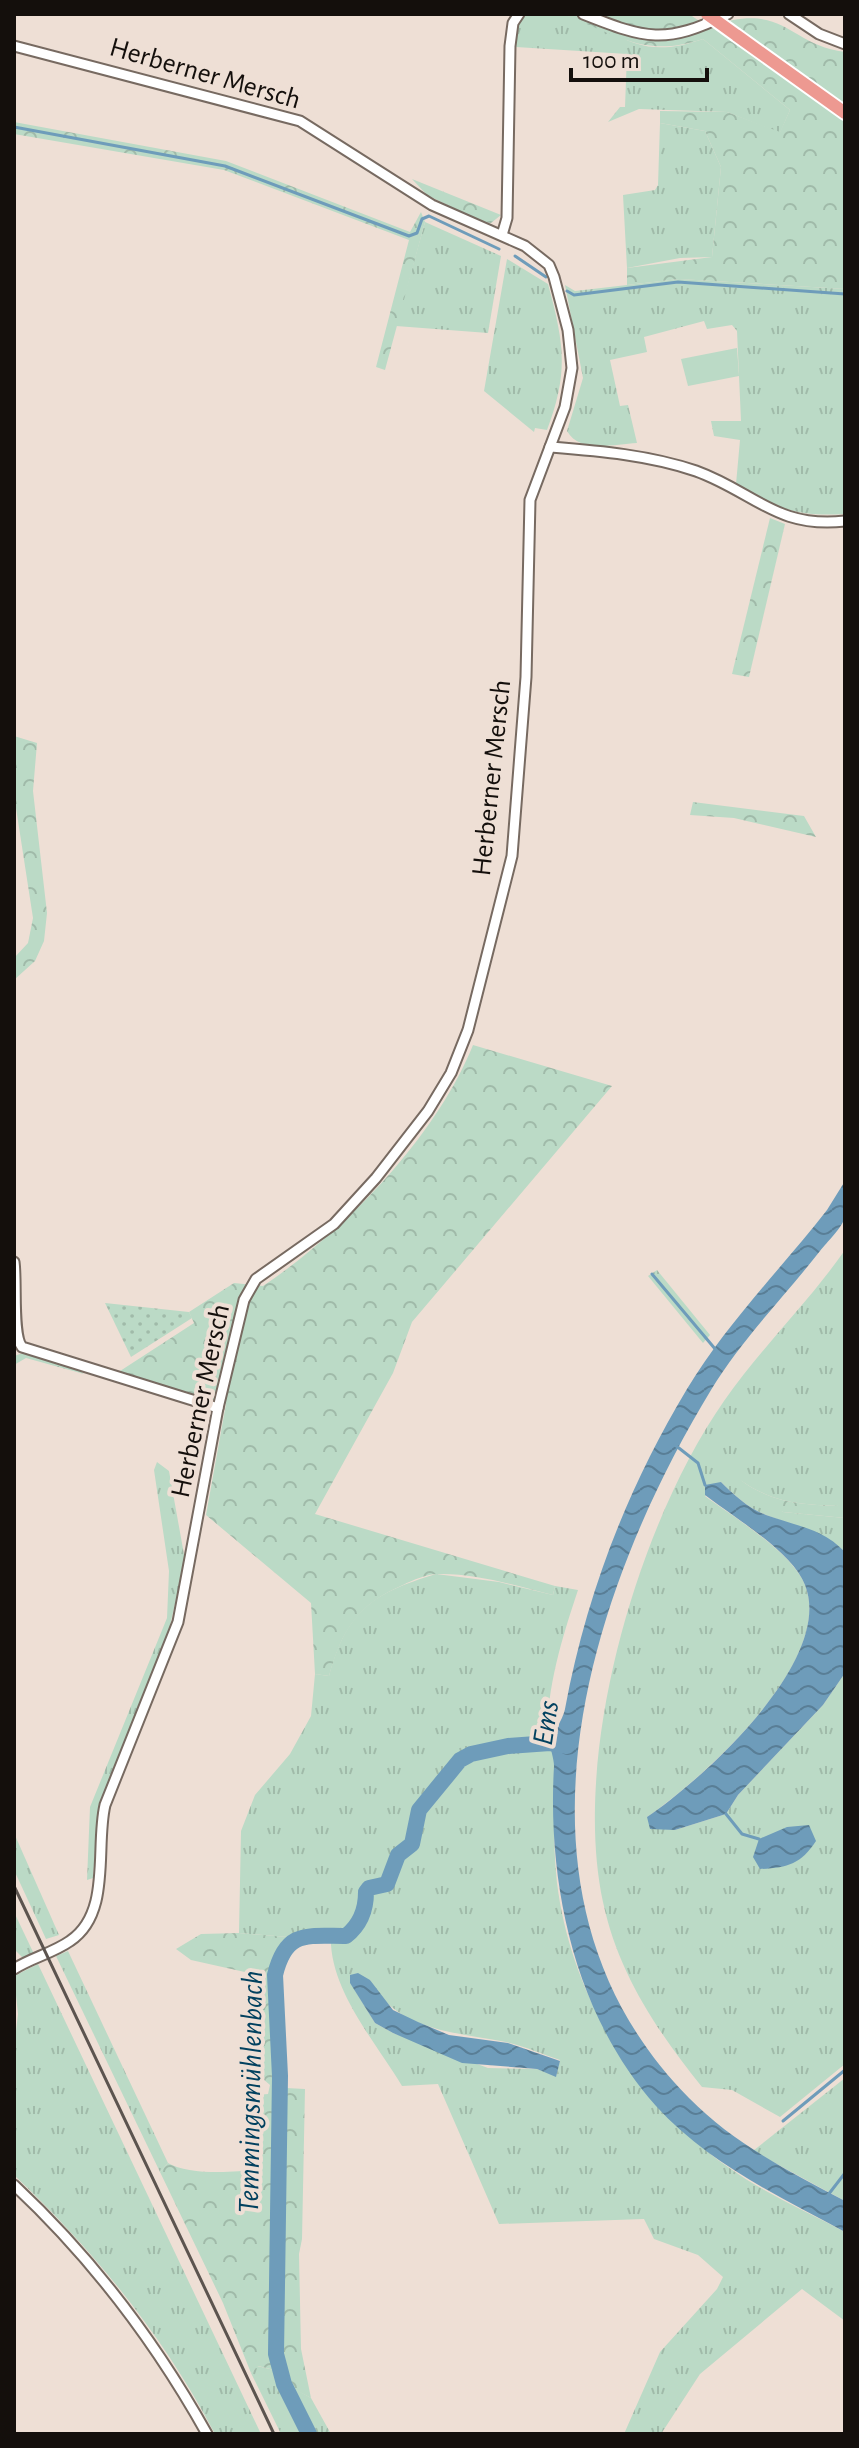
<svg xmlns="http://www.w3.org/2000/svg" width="859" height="2448" viewBox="0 0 859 2448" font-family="'Alegreya Sans',sans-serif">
<defs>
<pattern id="grass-tufts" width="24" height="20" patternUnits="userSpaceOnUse" patternTransform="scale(2)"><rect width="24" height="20" fill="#bbdac6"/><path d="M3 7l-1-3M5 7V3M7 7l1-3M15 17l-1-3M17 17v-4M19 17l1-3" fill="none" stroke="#a0baa9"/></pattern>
<pattern id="forest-crowns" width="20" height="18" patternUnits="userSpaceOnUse" patternTransform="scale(2)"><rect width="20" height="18" fill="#bbdac6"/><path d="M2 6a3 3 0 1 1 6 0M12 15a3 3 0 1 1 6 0" fill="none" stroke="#a0baa9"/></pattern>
<pattern id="garden-dots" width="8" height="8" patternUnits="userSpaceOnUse" patternTransform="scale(2)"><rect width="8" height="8" fill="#bbdac6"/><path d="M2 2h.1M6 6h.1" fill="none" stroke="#a0baa9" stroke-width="1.8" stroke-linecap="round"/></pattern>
<pattern id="water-waves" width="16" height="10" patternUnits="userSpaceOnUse" patternTransform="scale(2)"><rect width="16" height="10" fill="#6e9cba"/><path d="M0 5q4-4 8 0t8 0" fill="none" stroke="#597e96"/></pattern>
</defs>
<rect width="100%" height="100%" fill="#eedfd5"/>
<g fill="url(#grass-tufts)" fill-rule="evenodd">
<path d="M526,14C538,14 552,12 564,15C624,29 634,63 703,39L790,110L780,133L727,112L639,109L608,122L620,107H625L627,54L516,47L518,25Z"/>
<polygon points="660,123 705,131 721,167 712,257 680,258 627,268 623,195 655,190 658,185"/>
<polygon points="425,222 501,256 488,333 396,326"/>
<path d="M507,259L548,284C564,343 569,372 547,430L535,428L534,432L484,391Z"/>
<path d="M679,279L845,289V514C798,517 776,509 736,484L740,440L714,436L711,421H741L737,331L732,325L707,329L704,321L644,337L647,352L610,360L620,406L628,405L637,443C614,444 580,454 567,431L583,378L565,285L575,291Z"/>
<path d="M845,1250V1506C805,1505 774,1504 740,1480L783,1512L845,1518V1552C824,1532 792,1525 766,1515C748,1508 734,1495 721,1482L705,1496C733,1517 792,1552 805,1585C835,1661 702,1779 647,1817L675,1830L726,1814L738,1795L823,1705L845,1673V2064L780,2117L732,2090L702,2087C657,2031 618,1973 603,1902C571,1753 638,1524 724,1401C761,1348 808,1303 845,1250Z"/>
<polygon points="657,1270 710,1335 703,1343 648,1276"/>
<polygon points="26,1352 80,1371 84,1374 26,1358 14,1365 14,1356"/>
<polygon points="157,1462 169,1471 185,1560 163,1656 98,1812 93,1878 87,1880 90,1807 167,1618 169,1571 154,1470"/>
<path d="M436,1574L499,1582L553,1595L555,1586L578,1590C561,1641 546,1690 547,1744L554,1749C555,1795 552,1838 557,1883C571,1995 636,2103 728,2167C764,2193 806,2211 845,2232V2321L802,2289L700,2374L661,2434H624L660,2352L717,2289L723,2277L698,2255L654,2239L644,2219L499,2224L438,2084L402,2086C375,2041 327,1987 331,1932L305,1930L288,1937L239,1933L241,1831L255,1795L290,1754L311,1716L315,1674L329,1676C347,1610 373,1593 436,1574ZM370,1980C397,2032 457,2032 506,2042C524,2046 542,2054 560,2060L556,2076L537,2069L488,2068L393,2033L375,2023L350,1982Z"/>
<polygon points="14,1833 59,1935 46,1939 14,1870"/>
<polygon points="14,1912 34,1954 23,1958 14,1949"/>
<polygon points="68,1951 168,2163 160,2172 56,1956"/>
<path d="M38,1964L261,2434H215C163,2335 95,2252 14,2175V2048L18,2014L14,1976Z"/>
<polygon points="845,2078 845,2201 753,2151"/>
<polygon points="257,2366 287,2373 297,2390 311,2398 331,2434 281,2434 251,2373"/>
</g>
<g fill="url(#forest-crowns)">
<path d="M562,14H689L708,27C786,0 786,44 845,52V289L679,279L627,285V268L712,257L721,167L705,131L660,123V111L727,112L780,132L790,110L703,39C644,59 616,34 562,14Z"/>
<polygon points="14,122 226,161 410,232 421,212 425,222 385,370 376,367 409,240 224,170 14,134"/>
<polygon points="412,179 501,215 491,223 482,222 427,195"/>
<polygon points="770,518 785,524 749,677 732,674"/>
<polygon points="14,736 37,743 33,791 47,913 44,941 35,961 14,980 14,958 28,943 33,918 14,795"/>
<polygon points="693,802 804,816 816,837 734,818 690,815"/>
<path d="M473,1045L612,1086L412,1322L393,1373L315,1514L555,1586L553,1595C517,1586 476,1573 438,1574C427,1574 413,1580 403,1585C358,1604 342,1630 329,1676L315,1674L311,1603L206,1515L226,1404L117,1373L194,1323L189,1312L234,1283L263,1286C345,1231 436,1137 473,1045Z"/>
<path d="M740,1480C774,1504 805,1505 845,1506V1518L783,1512L738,1491Z"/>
<path d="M239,1933L288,1937L298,1945L289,1951L280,1977L286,2088L305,2089L302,2239L299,2254L301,2349L311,2398L296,2390L287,2373L258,2366L251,2373L223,2303L160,2172L168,2163C187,2175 234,2173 256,2169L257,2095L268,2094L270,2085L262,2078L259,2065L258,1975L191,1960L176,1949L201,1934Z"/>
</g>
<polygon fill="url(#garden-dots)" points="105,1303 189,1312 192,1318 131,1357"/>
<polygon fill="#bbdac6" points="737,348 739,376 688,386 681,359"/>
<g fill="url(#water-waves)">
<path d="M845,1181C845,1192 847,1206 845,1217C842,1228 827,1242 820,1251C784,1297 742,1339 711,1390C585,1598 491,1898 689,2098C733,2143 790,2172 845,2201V2232C778,2196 708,2163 656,2106C575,2015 547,1885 554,1766C554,1759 550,1748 550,1743C551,1736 563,1720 565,1709C586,1595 627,1489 687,1389C727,1323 781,1269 827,1210Z"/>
<path d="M721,1482C734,1495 748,1508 766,1515C796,1526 822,1528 845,1552V1673L823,1705L738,1795L726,1814L675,1830L650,1829L647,1817C702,1780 835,1660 805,1585C792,1551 733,1517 705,1495V1485Z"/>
<path d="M809,1825L816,1841C801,1864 787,1868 760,1869L753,1857L759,1839L787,1827Z"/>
<polygon points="358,1973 370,1980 393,2010 418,2022 449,2035 508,2043 560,2061 556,2077 537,2069 462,2063 393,2033 375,2023 350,1983 350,1975"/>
</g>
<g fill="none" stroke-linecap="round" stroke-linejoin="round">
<g stroke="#6e9cba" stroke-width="3">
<polyline points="14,127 225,166 409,236 417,233 422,219 429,216 499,249"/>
<polyline points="515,256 546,277"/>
<polyline points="567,291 574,295 678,282 845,294"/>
<polyline points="652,1274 716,1350"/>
<polyline points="675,1445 698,1463 705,1485"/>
<polyline points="726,1814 742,1834 759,1839"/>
<polyline points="783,2121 845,2070"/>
<polyline points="828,2195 845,2173"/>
</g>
<path stroke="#6e9cba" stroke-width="16" d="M309,2434L284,2384L276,2354L280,2076L275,1975C286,1930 306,1936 346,1936C360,1925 366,1910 366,1892L369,1888L387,1884L398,1855L412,1844L419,1810L460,1760L471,1754L508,1746L550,1743L567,1746"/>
<g stroke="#776a61" stroke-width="13">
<g id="minor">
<path d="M583,14C646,39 665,45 728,14"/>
<polyline points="789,14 819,34 845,44"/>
<path d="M14,46L300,121L432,205L525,246L549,265L554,277L568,330L572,368L565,407L530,500L526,677L512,856L468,1030L451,1073L428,1111L376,1178L334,1224L256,1279L244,1300L218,1408L178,1622L105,1805C95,1847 112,1913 70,1941C53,1953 31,1958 14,1969"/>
<polyline points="502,235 507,218 510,46 513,23 519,14"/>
<path d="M550,447C599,451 649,455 696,471C754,492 777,529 845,521"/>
<path d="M14,1262C17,1282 12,1335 22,1347L218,1408"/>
<path d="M14,2185C92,2258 155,2341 207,2434"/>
</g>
</g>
<g stroke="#fff" stroke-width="16">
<polyline id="major" points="736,35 845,113"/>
</g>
<use href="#minor" stroke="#fff" stroke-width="9"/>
<use href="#major" stroke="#ed9991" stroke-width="12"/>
<polyline stroke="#5c544f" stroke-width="3" points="14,1886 274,2434"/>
<g stroke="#fff" stroke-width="16" stroke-linecap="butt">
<polyline id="major-bridge" points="707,14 736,35"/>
</g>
<use href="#major-bridge" stroke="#ed9991" stroke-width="12"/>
</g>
<g text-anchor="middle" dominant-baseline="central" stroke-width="8" stroke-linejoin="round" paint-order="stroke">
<g font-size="28" fill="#140f0c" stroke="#eedfd5">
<text transform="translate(205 74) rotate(16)">Herberner Mersch</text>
<text transform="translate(492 778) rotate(-84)">Herberner Mersch</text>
<text transform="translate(201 1401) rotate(-78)">Herberner Mersch</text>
</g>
<g font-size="30" font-style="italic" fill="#02415f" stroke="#eedfd5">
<text transform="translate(546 1723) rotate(-81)">Ems</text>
<text transform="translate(251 2092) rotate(-89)">Temmingsmühlenbach</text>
</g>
</g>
<rect width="859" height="2448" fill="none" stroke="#140f0c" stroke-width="32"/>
<path d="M571 68v12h136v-12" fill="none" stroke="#140f0c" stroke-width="4"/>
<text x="583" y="68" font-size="24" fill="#140f0c" stroke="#eedfd5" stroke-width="6" paint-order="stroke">100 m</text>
</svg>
